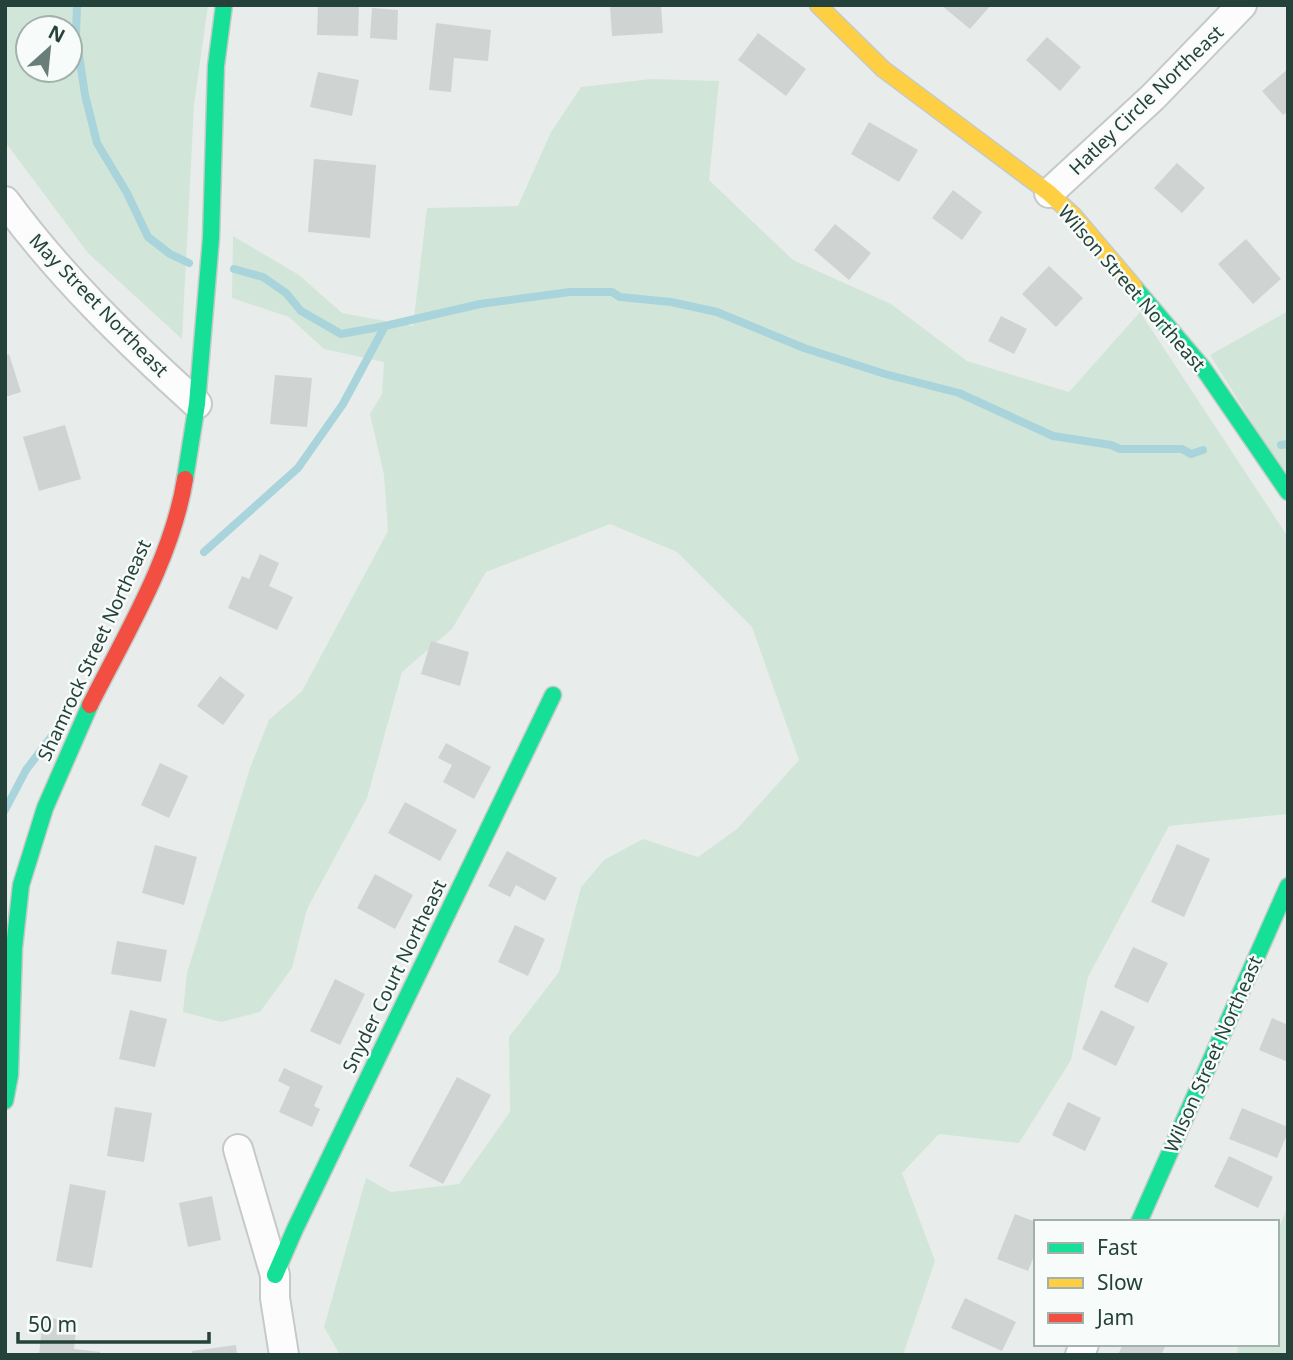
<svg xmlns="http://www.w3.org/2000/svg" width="1293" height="1360" viewBox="0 0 1293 1360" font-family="'Noto Sans',sans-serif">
<rect width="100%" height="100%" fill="#e8edeb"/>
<g fill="#d1e6d8" fill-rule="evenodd">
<path d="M5,5H208L194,105L182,339L88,253L6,143ZM28,28H70V70H28Z"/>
<polygon points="651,79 719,81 709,180 793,260 891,304 967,361 1069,392 1140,312 1288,537 1288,814 1169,826 1088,977 1071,1060 1019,1143 939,1134 902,1173 935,1261 903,1355 340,1355 324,1327 366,1178 391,1192 459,1184 510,1112 509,1037 559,972 581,887 604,860 643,839 698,857 737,829 799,760 752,627 677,552 610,524 486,572 452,629 402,672 367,798 307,909 292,968 260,1012 221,1022 183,1012 187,973 250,768 269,720 302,691 388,531 384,475 370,414 382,394 384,362 324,349 289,317 232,298 233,236 299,275 342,313 413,326 427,208 518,206 551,132 581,87"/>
<polygon points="1288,311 1288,480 1210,355"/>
<polygon points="1288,1206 1288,1355 1237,1355 1238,1344 1277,1344 1277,1232"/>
</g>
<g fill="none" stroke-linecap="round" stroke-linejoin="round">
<g stroke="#a9d4db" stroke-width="8">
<polyline points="77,5 76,35 85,95 97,143 127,193 148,237 170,254 189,263"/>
<polyline points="234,269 263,277 286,293 301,311 341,334 385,326"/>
<polyline points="1281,445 1288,444"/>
<polyline points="204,552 298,468 343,404 385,326 480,304 570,292 612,292 620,297 671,302 717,312 804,348 885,374 959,393 1053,436 1111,445 1120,449 1182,449 1191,454 1203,450"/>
<polyline points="5,810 26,770 67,716"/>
</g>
</g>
<g fill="#cfd4d2">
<polygon points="318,5 359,5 358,36 317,35"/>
<polygon points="610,5 661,5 663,33 612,36"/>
<polygon points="941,5 991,5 970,29"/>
<polygon points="372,8 398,10 397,40 370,38"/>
<polygon points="436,23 491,30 488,61 454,58 451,92 429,90"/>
<polygon points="758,33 806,69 786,96 738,60"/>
<polygon points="1047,37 1081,67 1060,91 1026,60"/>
<polygon points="1288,69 1288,111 1283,115 1262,91"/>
<polygon points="318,72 359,80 352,116 310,107"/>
<polygon points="869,122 918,150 899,182 851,154"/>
<polygon points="314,159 376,165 370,238 308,232"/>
<polygon points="1177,163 1205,188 1182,213 1154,188"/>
<polygon points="953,190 982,212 962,240 932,218"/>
<polygon points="835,224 871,253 849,280 814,250"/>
<polygon points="1246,239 1281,279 1253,304 1218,264"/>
<polygon points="1049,266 1083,298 1056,327 1022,294"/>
<polygon points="1001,316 1027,329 1014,354 988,341"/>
<polygon points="9,354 21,392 5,397 5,356"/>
<polygon points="275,375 312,378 307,427 270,424"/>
<polygon points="65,425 81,479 39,491 23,437"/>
<polygon points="260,554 279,563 269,586 293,597 277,630 228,608 242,576 249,579"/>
<polygon points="431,641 469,652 460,686 421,674"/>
<polygon points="220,676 245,695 223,725 197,706"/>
<polygon points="446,743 491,767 474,799 443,782 452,765 438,758"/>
<polygon points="160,763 188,776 169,818 141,805"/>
<polygon points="405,802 457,830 440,861 388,833"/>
<polygon points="1177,844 1210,859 1184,917 1151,902"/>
<polygon points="155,845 197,857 184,905 142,893"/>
<polygon points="507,851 557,878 545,901 516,885 510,897 488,886"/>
<polygon points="375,874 413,895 395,929 357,908"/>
<polygon points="515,925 545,939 528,976 498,962"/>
<polygon points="117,941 167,950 161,982 111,974"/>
<polygon points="1133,947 1168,963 1148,1003 1114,987"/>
<polygon points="335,979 365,994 340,1045 310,1031"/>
<polygon points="130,1010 167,1019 155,1067 119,1059"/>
<polygon points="1101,1010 1135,1027 1116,1066 1082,1049"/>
<polygon points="1272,1018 1288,1025 1288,1062 1259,1050"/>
<polygon points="284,1068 323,1086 314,1106 320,1109 312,1127 279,1112 290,1087 278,1081"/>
<polygon points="457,1077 491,1095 443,1184 409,1166"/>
<polygon points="1068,1102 1101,1118 1085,1151 1052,1135"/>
<polygon points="115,1107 152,1113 144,1162 107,1156"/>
<polygon points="1242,1108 1288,1127 1288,1132 1277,1158 1229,1139"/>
<polygon points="1229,1156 1273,1177 1258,1208 1214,1187"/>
<polygon points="70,1184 106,1191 92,1268 56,1261"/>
<polygon points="212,1196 221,1240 188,1247 179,1203"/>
<polygon points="1015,1214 1036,1222 1036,1251 1028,1271 997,1259"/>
<polygon points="965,1298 1016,1322 1002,1351 951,1328"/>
<polygon points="43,1317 77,1322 74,1349 100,1352 100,1355 39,1355"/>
<polygon points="1123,1344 1159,1344 1165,1347 1161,1355 1118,1355"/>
<polygon points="236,1345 237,1355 193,1355 192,1351"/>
</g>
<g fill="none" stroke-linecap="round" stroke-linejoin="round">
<g stroke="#c5cac8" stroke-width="32">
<g id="street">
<polyline points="1049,193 1153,97 1242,5"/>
<path d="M5,201C60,276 128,342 197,404"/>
<polyline points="238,1149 275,1275 275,1298 284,1355"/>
<polyline points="1080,1355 1084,1344"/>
</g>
</g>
<g stroke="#c3cbc8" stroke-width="19">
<g id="fast">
<polyline points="1135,288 1203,368 1288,492"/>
<polyline points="185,479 197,404 211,238 216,66 224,5"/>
<polyline points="5,1101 10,1075 14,948 21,885 45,808 90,705"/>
<polyline points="1139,1222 1288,886"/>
<polyline points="275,1275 295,1229 553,695"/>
</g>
</g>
<g stroke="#c3cbc8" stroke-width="19">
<polyline id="slow" points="818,5 883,69 1049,193 1073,215 1135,288"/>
</g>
<g stroke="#c3cbc8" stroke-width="19">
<path id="jam" d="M90,705C126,633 172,559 185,479"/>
</g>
<use href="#street" stroke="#fcfcfc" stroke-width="28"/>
<use href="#fast" stroke="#16e098" stroke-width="16"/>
<use href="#slow" stroke="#ffcf43" stroke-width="16"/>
<use href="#jam" stroke="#f24e42" stroke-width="16"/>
</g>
<g text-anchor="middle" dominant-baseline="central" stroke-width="5" stroke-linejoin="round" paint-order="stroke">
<g font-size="19" fill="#24423a" stroke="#f7fbf9">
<text transform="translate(1146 100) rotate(-44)">Hatley Circle Northeast</text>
<text transform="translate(1132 288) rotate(49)">Wilson Street Northeast</text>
<text transform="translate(99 305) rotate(46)">May Street Northeast</text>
<text transform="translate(94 650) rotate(-65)">Shamrock Street Northeast</text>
<text transform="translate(394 976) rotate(-64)">Snyder Court Northeast</text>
<text transform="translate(1213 1054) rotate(-66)">Wilson Street Northeast</text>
</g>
</g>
<rect width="1293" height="1360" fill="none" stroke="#24423a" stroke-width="14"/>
<rect x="1034" y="1220" width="245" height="126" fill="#f7fbf9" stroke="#a3b1ad" stroke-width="2"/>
<rect x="1048" y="1243" width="35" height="10" fill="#16e098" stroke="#a3b1ad" stroke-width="2"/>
<text x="1097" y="1255" font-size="21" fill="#24423a">Fast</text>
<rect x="1048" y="1278" width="35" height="10" fill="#ffcf43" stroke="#a3b1ad" stroke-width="2"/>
<text x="1097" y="1290" font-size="21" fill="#24423a">Slow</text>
<rect x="1048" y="1313" width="35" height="10" fill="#f24e42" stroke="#a3b1ad" stroke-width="2"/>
<text x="1097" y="1325" font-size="21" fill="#24423a">Jam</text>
<g transform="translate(49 49) rotate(27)"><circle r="33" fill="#f7fbf9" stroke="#a3b1ad" stroke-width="2"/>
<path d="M0-5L12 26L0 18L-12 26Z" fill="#697e78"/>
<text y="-10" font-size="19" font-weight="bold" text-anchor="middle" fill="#24423a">N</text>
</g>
<path d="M18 1332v10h191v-10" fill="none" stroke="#24423a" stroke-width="3.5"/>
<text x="28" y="1332" font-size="21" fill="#24423a" stroke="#f7fbf9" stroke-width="5" paint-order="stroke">50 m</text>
</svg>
